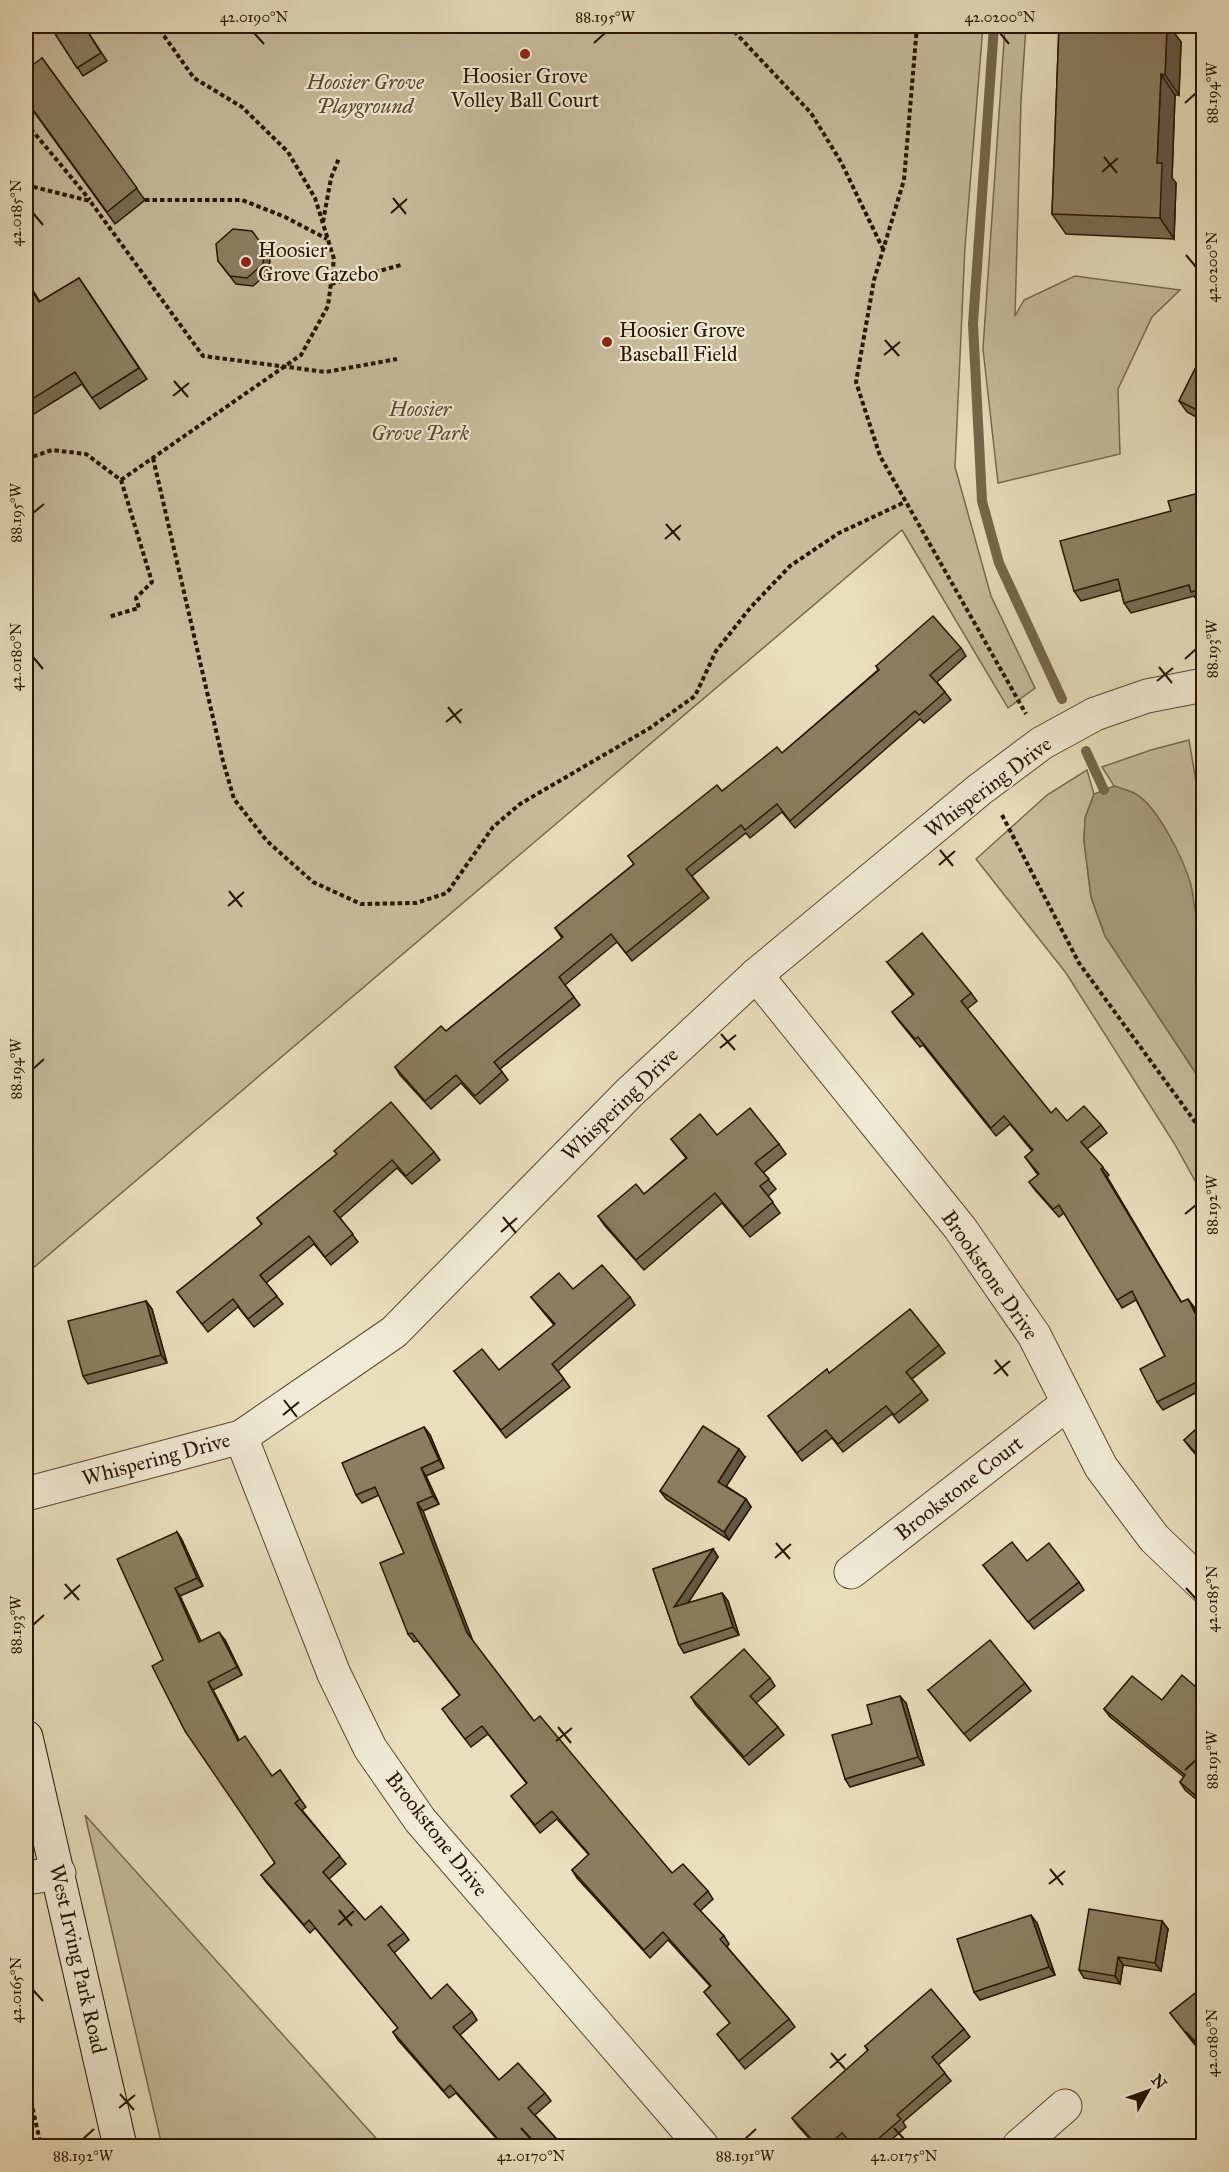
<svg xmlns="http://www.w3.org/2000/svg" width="1229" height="2172" viewBox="0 0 1229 2172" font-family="'IM FELL Great Primer',serif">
<rect width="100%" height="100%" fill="#e9debd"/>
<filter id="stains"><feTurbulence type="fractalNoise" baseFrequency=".00333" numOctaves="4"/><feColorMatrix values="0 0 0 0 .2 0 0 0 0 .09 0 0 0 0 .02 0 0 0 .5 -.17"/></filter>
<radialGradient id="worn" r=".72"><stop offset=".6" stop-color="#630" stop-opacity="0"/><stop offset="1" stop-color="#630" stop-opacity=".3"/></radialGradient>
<g fill="#c8bc9d" stroke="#78694e" stroke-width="1.5">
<polygon points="26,26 777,26 781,29 785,26 983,26 965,247 955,467 991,596 1035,688 1008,708 902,530 26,1274"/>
<polygon points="1005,26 1026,26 1021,101 1015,316 1024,300 1075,276 1180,290 1152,317 1118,389 1120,454 998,483 983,349"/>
<polygon points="1189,740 1203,823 1203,939 1197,927 1190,884 1137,795 1114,786 1102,767 1151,750"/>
<polygon points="1087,770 1094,794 1085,818 1084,841 1091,897 1105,936 1203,1084 1203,1195 1174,1143 1066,973 976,859 1047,795"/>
<polygon points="85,1815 383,2146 162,2146"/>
</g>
<path fill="#a79a7d" stroke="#74654b" stroke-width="1.5" d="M1114,786C1121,788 1129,790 1136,794C1158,807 1184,860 1191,885C1195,904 1195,922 1203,939V1084L1105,936L1091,897L1084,841L1085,818L1094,794Z"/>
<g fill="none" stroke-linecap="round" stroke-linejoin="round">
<g stroke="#74654b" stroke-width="10">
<polyline points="994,26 973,324 982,501 999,563 1062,699"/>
<polyline points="1086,751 1104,790"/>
</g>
<g stroke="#58482f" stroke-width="35">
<g id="street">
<polyline points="756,975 960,1228 1034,1335 1101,1467 1154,1538 1204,1586"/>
<polyline points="241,1437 334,1674 370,1748 420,1820 702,2146"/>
<polyline points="26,1494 241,1437 394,1332 629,1093 756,975 979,790 1042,743 1095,714 1147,696 1204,685"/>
<polyline points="851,1572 1067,1404"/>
<polyline points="26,1878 59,1873"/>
<polyline points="1019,2146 1065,2106"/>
</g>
</g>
<g stroke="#271600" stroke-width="35">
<polyline id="secondary" points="26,1737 120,2146"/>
</g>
<g stroke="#271600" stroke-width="4" stroke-dasharray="4.5 3" stroke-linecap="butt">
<polyline points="729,26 811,113 841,162 883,249"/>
<polyline points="917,26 904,180 874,280 856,382 880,456 1026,714"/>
<polyline points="26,123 90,200"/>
<polyline points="26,185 90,201 203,356 326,372 397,359"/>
<polyline points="145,200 242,200 285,217 327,239"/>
<polyline points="323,222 331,178 339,158"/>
<polyline points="331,284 401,265"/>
<polyline points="153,458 223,761 234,799 267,841 313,882 361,904 416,903 447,893 493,827 520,804 650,728 695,696 716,651 751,607 790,566 839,533 905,502"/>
<polyline points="26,459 52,450 86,454 121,480 152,582 136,598 139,608 108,617"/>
<polyline points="121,480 301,355 328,306 334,259 315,198 288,152 242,107 194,78 162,33 161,26"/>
<polyline points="1002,815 1079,963 1204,1134"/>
<polyline points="26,2079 41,2146"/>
</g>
<use href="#street" stroke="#f1ead4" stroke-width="33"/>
<use href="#secondary" stroke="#f1ead4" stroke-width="33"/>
</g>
<g fill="#786c54" stroke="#271600" stroke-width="1.5">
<polygon points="84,26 107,61 83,76 52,29"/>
<polygon points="1059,26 1169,26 1181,42 1179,95 1175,95 1172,178 1176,183 1174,239 1066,234 1052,214"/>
<polygon points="42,58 145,200 115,224 26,101"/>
<polygon points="264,247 270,255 269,272 253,286 236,284 218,261"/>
<polygon points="79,278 147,379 100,409 82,384 26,419 26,279 40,302"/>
<polygon points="1203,353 1203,421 1187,412 1179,401"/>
<polygon points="1203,492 1203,601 1198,602 1194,596 1131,613 1124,603 1121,590 1081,601 1074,591 1171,511"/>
<polygon points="961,648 966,656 937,682 951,700 924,723 920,719 795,828 782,812 750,838 746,833 692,876 709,898 632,961 617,942 565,985 580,1005 500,1069 508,1080 480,1104 461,1083 431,1109 400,1075 395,1067 446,1031 562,938 555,928 634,864 628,856 722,791 782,753 878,670 876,666"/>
<polygon points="887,962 971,993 977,1001 967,1009 1051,1113 1067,1121 1101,1125 1107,1133 1087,1149 1109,1175 1107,1177 1181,1302 1194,1307 1203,1326 1203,1389 1163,1410 1157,1402 1165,1356 1136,1300 1122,1308 1064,1213 1059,1217 1035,1190 1029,1182 1038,1175 1025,1157 1032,1151 1010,1124 996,1136 923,1045 920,1047 898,1020 892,1012 913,995"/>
<polygon points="717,1135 779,1144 786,1154 763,1173 776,1189 768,1196 780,1213 750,1237 722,1203 644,1270 605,1226 598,1216 644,1194 686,1158 671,1139"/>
<polygon points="434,1152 440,1160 412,1184 397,1168 340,1218 358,1242 331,1265 314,1244 266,1283 283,1304 254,1327 238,1307 208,1332 177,1292 262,1225 257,1218 337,1154"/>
<polygon points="573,1289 630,1297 635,1305 558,1371 570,1387 506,1438 454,1371 499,1370 554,1325 531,1297"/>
<polygon points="146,1301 152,1309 167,1363 88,1384 83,1376"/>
<polygon points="939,1345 945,1353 912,1379 928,1400 899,1423 892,1414 843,1452 832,1438 802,1461 768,1416 829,1373"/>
<polygon points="1203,1423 1203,1463 1191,1449 1184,1440"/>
<polygon points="424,1427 430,1435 444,1468 426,1476 439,1504 423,1511 472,1640 534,1721 672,1873 708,1891 713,1899 700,1911 724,1936 729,1944 727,1947 789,2019 795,2027 745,2069 717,2034 730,2023 704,1992 710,1986 668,1940 650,1958 577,1878 572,1870 589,1855 557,1819 540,1833 511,1796 527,1784 488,1734 471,1747 448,1717 460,1696 418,1641 414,1642 408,1634 404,1553 379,1495 362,1503 356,1495"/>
<polygon points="745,1457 726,1486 746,1499 751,1507 729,1540 666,1499 660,1491"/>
<polygon points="177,1532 182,1540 203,1586 180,1596 201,1641 225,1640 242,1675 213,1690 239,1740 272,1776 280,1770 306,1807 302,1810 346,1864 329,1879 365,1920 404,1933 409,1940 394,1953 431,1999 472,2012 477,2020 460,2035 499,2080 545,2093 551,2101 535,2115 563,2146 503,2146 456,2093 449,2098 398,2040 393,2032 398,2028 315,1928 310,1933 267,1883 261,1875 275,1863 163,1660"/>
<polygon points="713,1549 718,1557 688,1603 722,1593 728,1601 739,1635 684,1653 679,1645 653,1569"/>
<polygon points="1027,1561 1079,1582 1084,1590 1034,1629 983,1565"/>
<polygon points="770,1678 775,1686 756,1703 778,1727 784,1735 749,1765 696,1705 691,1697"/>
<polygon points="1025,1683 1031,1691 970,1741 928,1690"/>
<polygon points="1203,1693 1203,1805 1185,1790 1180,1782 1184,1777 1110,1717 1104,1709"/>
<polygon points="906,1703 924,1765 850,1787 845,1779 872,1724"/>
<polygon points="1162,1921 1168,1929 1161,1971 1123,1965 1120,1984 1084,1978 1079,1970"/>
<polygon points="1037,1923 1055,1975 980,2000 974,1992"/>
<polygon points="1203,1987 1203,2047 1199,2050 1170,2013"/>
<polygon points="964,2029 970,2037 938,2065 951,2081 903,2122 906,2127 884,2146 853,2146 848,2141 841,2146 816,2146 798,2126 792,2118 868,2051 865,2046"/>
</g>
<g fill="#625845" stroke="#271600" stroke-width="1.5">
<polygon points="1167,26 1169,26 1181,42 1179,95 1165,75"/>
<polygon points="1161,74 1175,95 1172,178 1176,183 1174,239 1160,218 1157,163"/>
<polygon points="264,247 270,255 269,272 263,264"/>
<polygon points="1101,1169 1107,1177 1186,1310 1181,1302"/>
<polygon points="1188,1299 1194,1307 1203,1326 1203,1329"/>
<polygon points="146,1301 152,1309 167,1363 161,1355"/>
<polygon points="424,1427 430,1435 444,1468 439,1460"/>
<polygon points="739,1449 745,1457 724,1490 718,1482"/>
<polygon points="421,1468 426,1476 439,1504 433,1496"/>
<polygon points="746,1499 751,1507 729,1540 724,1532"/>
<polygon points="417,1503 423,1511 473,1641 467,1633"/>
<polygon points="177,1532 182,1540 203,1586 197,1578"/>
<polygon points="713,1549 718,1557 680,1615 674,1607"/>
<polygon points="175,1588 180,1596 205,1650 199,1642"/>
<polygon points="722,1593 728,1601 739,1635 733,1627"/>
<polygon points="219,1632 225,1640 242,1675 237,1667"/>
<polygon points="208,1682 213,1690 244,1749 238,1741"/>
<polygon points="900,1696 906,1703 924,1765 918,1757"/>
<polygon points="1031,1915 1037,1923 1055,1975 1049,1967"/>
<polygon points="1162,1921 1168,1929 1161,1971 1155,1963"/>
<polygon points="1118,1957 1123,1965 1120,1984 1115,1976"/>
</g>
<g fill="#8c7e62" stroke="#271600" stroke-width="1.5">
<polygon points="57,26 84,26 101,53 77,68 52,29"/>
<polygon points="1059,26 1167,26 1165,75 1161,74 1157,163 1162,163 1160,218 1052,214"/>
<polygon points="42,58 137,188 107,212 26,100 26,70"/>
<polygon points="233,229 252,231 264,247 263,264 247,278 230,276 218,261 216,244"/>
<polygon points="79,278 139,368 92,398 75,372 26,403 26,281 39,302"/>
<polygon points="1203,353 1203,413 1179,401"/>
<polygon points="1203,492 1203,589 1191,592 1189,585 1124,603 1118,579 1074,591 1060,541 1171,511 1168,501"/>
<polygon points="933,616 961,648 930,675 945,692 919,715 915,711 790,821 777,804 745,830 741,825 686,869 703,891 626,953 611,934 559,977 574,997 494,1062 502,1072 475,1096 456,1075 425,1101 395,1067 441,1026 446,1031 563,937 555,928 634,864 628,856 717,785 722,791 777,747 782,753 879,670 876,666"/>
<polygon points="922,933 971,993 961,1001 1051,1113 1056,1108 1067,1121 1084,1106 1101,1125 1081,1142 1103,1167 1101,1169 1181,1302 1188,1299 1203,1329 1203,1379 1157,1402 1140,1369 1165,1356 1132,1291 1117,1300 1059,1205 1053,1209 1029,1182 1039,1174 1025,1157 1033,1150 1004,1116 991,1128 918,1037 915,1039 892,1012 914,994 887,962"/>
<polygon points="391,1102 434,1152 406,1176 392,1160 334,1211 353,1234 325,1257 309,1236 260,1275 277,1296 248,1319 233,1299 202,1324 177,1292 262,1224 257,1218 337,1154 334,1151"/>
<polygon points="750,1108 779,1144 755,1163 769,1179 760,1186 773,1202 743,1227 715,1193 636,1260 598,1216 636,1184 644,1194 687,1158 671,1139 700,1114 717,1135"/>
<polygon points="602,1265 630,1297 552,1364 564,1379 501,1430 454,1371 482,1349 499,1370 555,1324 531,1297 559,1273 573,1289"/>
<polygon points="146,1301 161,1355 83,1376 68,1321"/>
<polygon points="910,1309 939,1345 906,1372 922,1392 894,1415 886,1406 838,1444 826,1430 797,1453 768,1416 827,1369 829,1373"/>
<polygon points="1203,1423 1203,1461 1184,1440"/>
<polygon points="703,1426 739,1449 718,1482 746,1499 724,1532 660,1491"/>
<polygon points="424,1427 439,1460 421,1468 433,1496 417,1503 467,1633 534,1721 540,1716 672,1873 683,1864 708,1891 694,1904 724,1936 720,1939 789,2019 739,2061 717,2034 730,2023 704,1992 711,1986 663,1932 644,1950 572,1870 589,1854 552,1811 535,1825 511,1796 527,1783 482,1726 465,1739 442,1709 460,1695 412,1633 408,1634 380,1563 404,1553 375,1487 356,1495 342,1463"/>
<polygon points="177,1532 197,1578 175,1588 199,1642 219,1632 237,1667 208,1682 238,1741 245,1736 272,1776 280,1770 300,1799 295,1803 340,1856 323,1872 365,1920 381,1906 404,1933 388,1945 431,1999 447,1984 472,2012 453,2027 499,2080 518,2063 545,2093 528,2108 563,2146 504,2146 450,2085 444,2091 393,2032 398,2028 309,1920 304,1925 261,1875 275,1863 185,1731 152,1666 163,1660 117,1559"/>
<polygon points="1012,1542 1027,1561 1049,1543 1079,1582 1028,1622 983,1565"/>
<polygon points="713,1549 674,1607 722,1593 733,1627 679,1645 653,1569"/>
<polygon points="990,1640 1025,1683 964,1734 928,1690"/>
<polygon points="744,1649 770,1678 750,1696 778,1727 744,1757 691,1697"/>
<polygon points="1182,1675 1203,1693 1203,1802 1180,1782 1185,1775 1104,1709 1132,1676 1162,1700"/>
<polygon points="900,1696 918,1757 845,1779 832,1735 872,1724 867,1705"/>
<polygon points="1089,1909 1162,1921 1155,1963 1118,1957 1115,1976 1079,1970"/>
<polygon points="1031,1915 1049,1967 974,1992 957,1939"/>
<polygon points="1203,1987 1203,2034 1193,2042 1170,2013"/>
<polygon points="931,1989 964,2029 932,2057 945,2073 897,2115 901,2119 870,2146 854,2146 842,2133 827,2146 818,2146 792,2118 868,2050 865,2046"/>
</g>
<path fill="none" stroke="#271600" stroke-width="2" d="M254,33L264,44M1000,33L1009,44M594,43L605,33M1185,103L1196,93M1104,157L1117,173M1102,172L1118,158M393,198L406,214M33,213L43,225M391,213L407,199M1186,255L1196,267M885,340L899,356M884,355L900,342M174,381L188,397M173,396L189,383M33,513L44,504M666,524L680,540M665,539L681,525M33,657L43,669M1185,659L1196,649M1159,667L1172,683M1157,681L1173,668M448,707L461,723M446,722L462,709M940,850L953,866M939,865L955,851M229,891L242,907M228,906L244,892M721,1034L735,1050M720,1048L736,1035M33,1069L44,1059M1185,1214L1196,1205M503,1217L516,1233M501,1232L517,1218M995,1360L1008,1376M994,1374L1010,1361M284,1400L297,1417M283,1415L299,1402M776,1543L790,1559M775,1558L791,1544M65,1584L79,1600M1186,1588L1196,1599M64,1599L80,1585M33,1625L44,1615M558,1727L571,1743M556,1741L572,1728M1185,1770L1196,1760M1050,1869L1063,1885M1049,1884L1065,1871M339,1910L352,1926M338,1925L354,1911M33,1990L43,2001M1186,2032L1196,2043M831,2053L845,2069M830,2068L846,2054M120,2094L134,2110M119,2108L135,2095M521,2128L531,2139M894,2128L904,2139M83,2139L94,2129M745,2139L756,2129"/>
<g fill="#8f2418" stroke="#f1ead4" stroke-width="2">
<circle cx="525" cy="54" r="6"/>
<circle cx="246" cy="262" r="6"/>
<circle cx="607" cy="342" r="6"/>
</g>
<g text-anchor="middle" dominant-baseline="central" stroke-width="4.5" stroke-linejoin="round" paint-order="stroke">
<g font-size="21" fill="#271600" stroke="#f1ead4" text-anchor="start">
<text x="525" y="76" text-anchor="middle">Hoosier Grove<tspan x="525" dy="24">Volley Ball Court</tspan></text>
<text x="258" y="250">Hoosier<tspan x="258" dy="24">Grove Gazebo</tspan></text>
<text x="619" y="330">Hoosier Grove<tspan x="619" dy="24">Baseball Field</tspan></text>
</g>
<g font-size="21" font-style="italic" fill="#57482f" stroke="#f1ead4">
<text x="365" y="82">Hoosier Grove<tspan x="365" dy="24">Playground</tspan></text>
<text x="420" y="409">Hoosier<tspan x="420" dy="24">Grove Park</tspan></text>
</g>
<g font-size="21" fill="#271600" stroke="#f1ead4">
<text transform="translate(988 787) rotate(-37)">Whispering Drive</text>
<text transform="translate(620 1104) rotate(-44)">Whispering Drive</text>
<text transform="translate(990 1275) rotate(55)">Brookstone Drive</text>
<text transform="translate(156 1459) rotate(-15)">Whispering Drive</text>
<text transform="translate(959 1488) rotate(-38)">Brookstone Court</text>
<text transform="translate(437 1834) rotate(52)">Brookstone Drive</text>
<text transform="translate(78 1959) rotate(77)">West Irving Park Road</text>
</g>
</g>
<rect width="1229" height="2172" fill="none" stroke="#e9debd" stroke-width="66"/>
<g transform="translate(1148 2091) rotate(50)" stroke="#f1ead4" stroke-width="4.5" paint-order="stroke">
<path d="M0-4.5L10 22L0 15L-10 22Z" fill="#271600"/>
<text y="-9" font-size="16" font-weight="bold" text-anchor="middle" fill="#271600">N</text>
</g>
<rect x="33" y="33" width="1163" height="2106" fill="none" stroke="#271600" stroke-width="2"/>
<g font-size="15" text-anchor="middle" fill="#271600">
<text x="254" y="22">42.0190°N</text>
<text x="605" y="22">88.195°W</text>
<text x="1000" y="22">42.0200°N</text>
<text transform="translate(1212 93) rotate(-90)" y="5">88.194°W</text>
<text transform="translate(16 213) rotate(-90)" y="5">42.0185°N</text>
<text transform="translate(1212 267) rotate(-90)" y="5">42.0200°N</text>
<text transform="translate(16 513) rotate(-90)" y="5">88.195°W</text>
<text transform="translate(1212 649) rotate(-90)" y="5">88.193°W</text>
<text transform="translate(16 657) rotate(-90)" y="5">42.0180°N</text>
<text transform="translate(16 1069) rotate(-90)" y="5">88.194°W</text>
<text transform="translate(1212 1205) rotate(-90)" y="5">88.192°W</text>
<text transform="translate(1212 1599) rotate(-90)" y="5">42.0185°N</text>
<text transform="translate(16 1625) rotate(-90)" y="5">88.193°W</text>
<text transform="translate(1212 1760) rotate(-90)" y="5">88.191°W</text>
<text transform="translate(16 1990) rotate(-90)" y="5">42.0165°N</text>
<text transform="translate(1212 2043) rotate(-90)" y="5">42.0180°N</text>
<text x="83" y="2161">88.192°W</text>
<text x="531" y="2161">42.0170°N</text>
<text x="745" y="2161">88.191°W</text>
<text x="904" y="2161">42.0175°N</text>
</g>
<rect width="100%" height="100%" filter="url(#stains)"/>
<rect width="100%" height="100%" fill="url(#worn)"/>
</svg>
